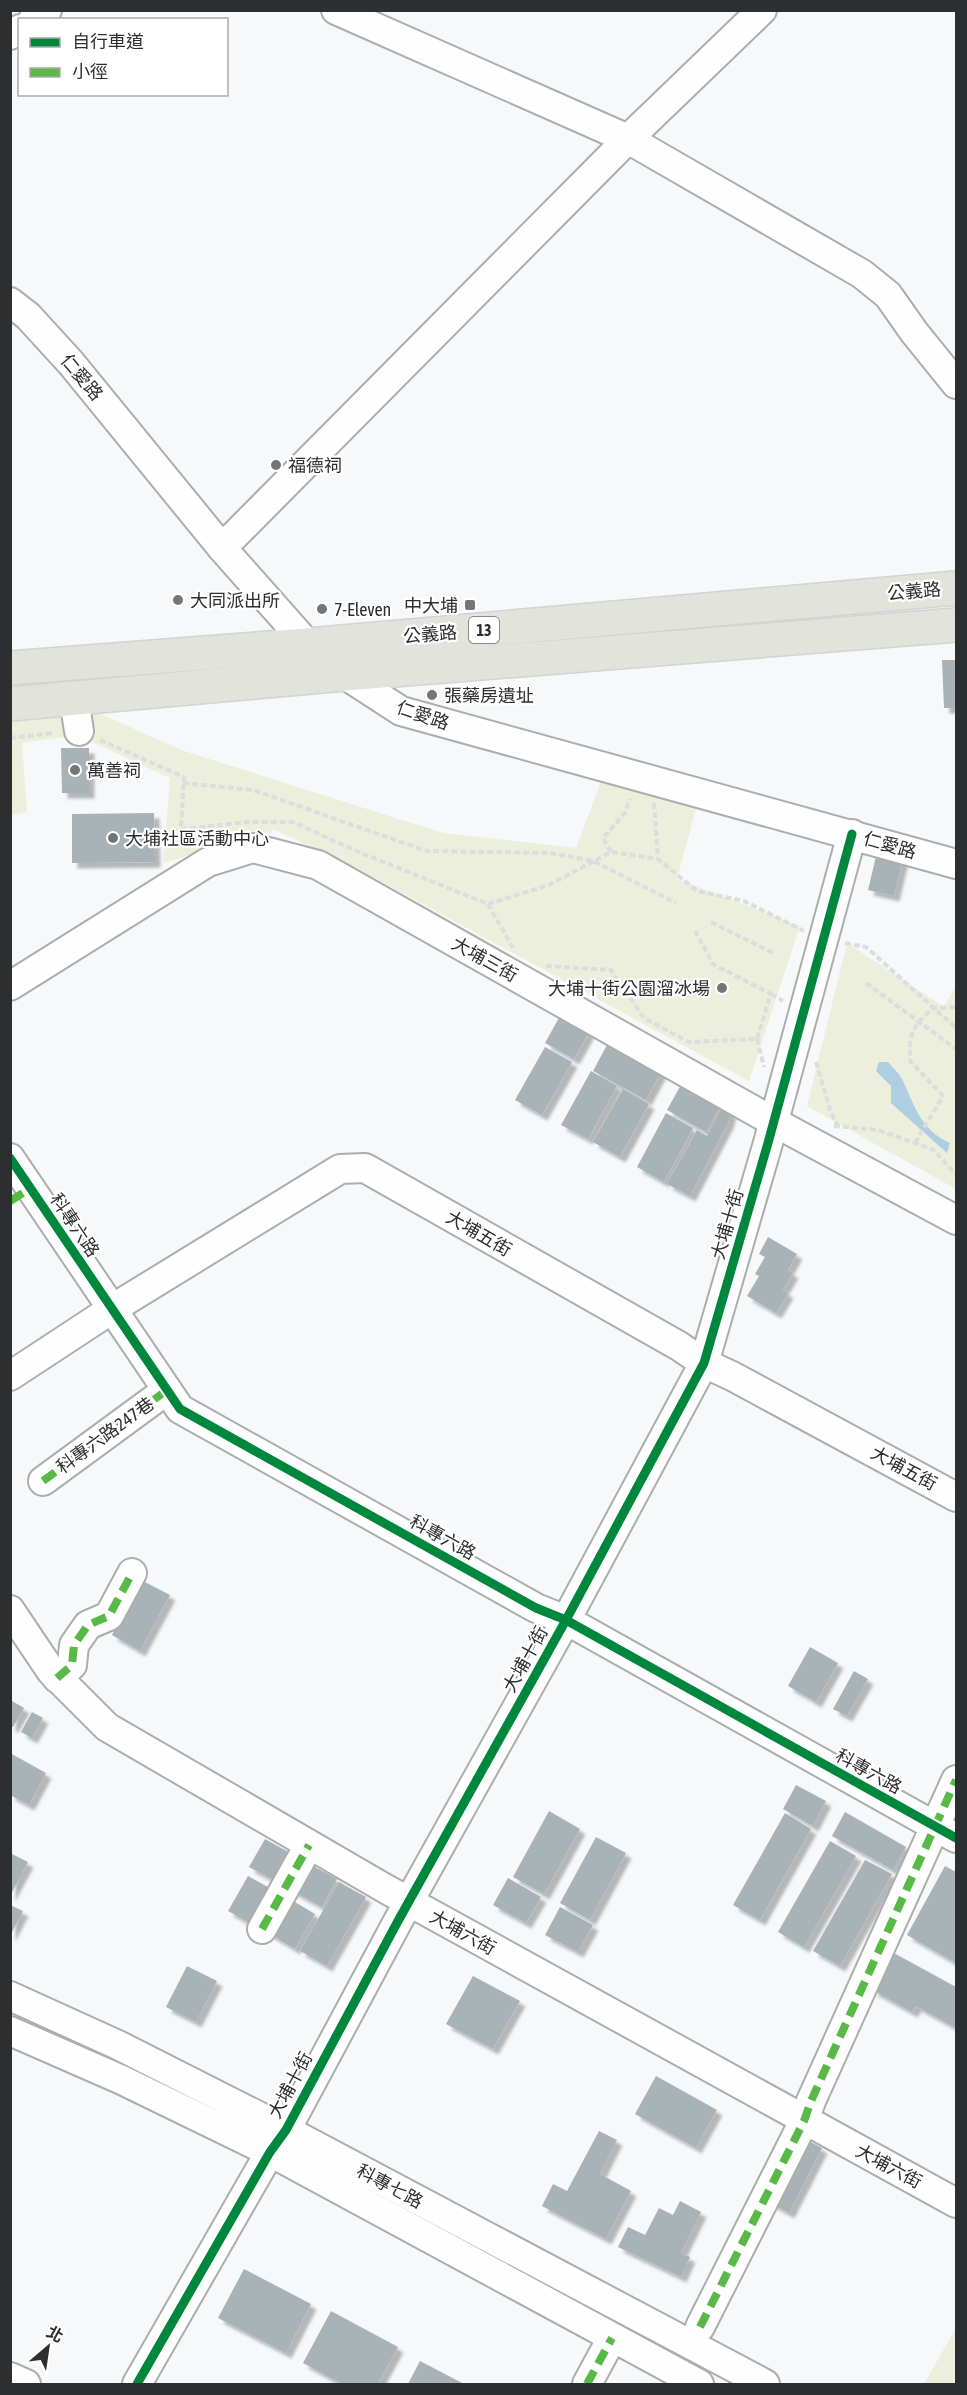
<svg xmlns="http://www.w3.org/2000/svg" width="967" height="2395" viewBox="0 0 967 2395" font-family="'Asap Condensed','Noto Sans TC',sans-serif">
<defs>
<filter id="shadow"><feDropShadow dx="5.5" dy="5.5" stdDeviation="1.5" flood-color="#0004"/></filter>
</defs>
<rect width="100%" height="100%" fill="#f6f8f9"/>
<g fill="#ecefdc">
<polygon points="92,710 181,750 443,833 576,848 602,779 698,801 677,879 800,926 749,1081 358,869 275,830 163,863 170,778 77,735 22,743 27,812 11,815 11,717"/>
<polygon points="847,943 944,1007 956,986 956,1189 807,1106"/>
<polygon points="956,2328 956,2384 924,2384"/>
</g>
<path fill="#aecfe2" d="M879,1062H888C893,1068 900,1074 903,1081C915,1107 921,1130 950,1143L947,1153L891,1103V1086L876,1071Z"/>
<g fill="#a8b2b7" filter="url(#shadow)">
<polygon points="942,660 956,660 956,708 944,708"/>
<polygon points="61,748 89,748 89,793 62,793"/>
<polygon points="154,813 155,862 72,863 72,814"/>
<polygon points="877,852 903,858 894,896 868,890"/>
<polygon points="560,1016 589,1032 574,1059 545,1043"/>
<polygon points="608,1043 661,1072 646,1100 593,1071"/>
<polygon points="545,1047 572,1062 542,1115 515,1100"/>
<polygon points="591,1071 617,1086 588,1139 561,1125"/>
<polygon points="682,1083 721,1105 706,1132 667,1110"/>
<polygon points="623,1089 649,1104 620,1157 593,1142"/>
<polygon points="722,1107 731,1112 728,1123 690,1196 667,1184 697,1130 707,1136"/>
<polygon points="666,1113 693,1128 664,1182 637,1167"/>
<polygon points="768,1237 797,1254 788,1270 793,1273 783,1290 788,1293 776,1313 747,1296 759,1276 755,1274 765,1257 759,1254"/>
<polygon points="141,1580 170,1595 140,1651 112,1635"/>
<polygon points="810,1647 838,1663 816,1702 788,1686"/>
<polygon points="854,1671 868,1679 847,1716 833,1709"/>
<polygon points="12,1701 24,1708 13,1727 10,1726"/>
<polygon points="32,1712 43,1718 32,1738 21,1732"/>
<polygon points="10,1753 46,1773 29,1805 10,1795"/>
<polygon points="796,1785 826,1801 813,1826 783,1809"/>
<polygon points="549,1811 580,1829 544,1894 513,1877"/>
<polygon points="845,1812 906,1847 893,1870 832,1836"/>
<polygon points="785,1813 811,1829 760,1920 733,1905"/>
<polygon points="596,1837 626,1853 590,1920 560,1903"/>
<polygon points="265,1839 294,1855 279,1883 249,1867"/>
<polygon points="830,1841 856,1856 804,1947 778,1932"/>
<polygon points="10,1853 28,1862 10,1896"/>
<polygon points="865,1860 892,1874 840,1966 813,1951"/>
<polygon points="306,1862 337,1879 322,1907 291,1890"/>
<polygon points="945,1866 956,1872 956,1963 907,1935"/>
<polygon points="248,1876 275,1891 255,1926 228,1911"/>
<polygon points="508,1878 541,1897 526,1923 493,1905"/>
<polygon points="339,1882 366,1897 327,1966 300,1951"/>
<polygon points="288,1898 315,1914 295,1949 268,1933"/>
<polygon points="10,1905 23,1911 10,1936"/>
<polygon points="560,1907 593,1925 578,1952 545,1935"/>
<polygon points="892,1952 956,1987 956,2028 916,2006 912,2012 872,1990"/>
<polygon points="187,1966 217,1981 196,2022 166,2007"/>
<polygon points="473,1976 520,2001 493,2049 446,2024"/>
<polygon points="656,2076 717,2110 696,2148 635,2114"/>
<polygon points="599,2131 617,2140 600,2174 631,2191 606,2239 542,2206 553,2184 567,2191"/>
<polygon points="801,2137 822,2148 789,2213 767,2201"/>
<polygon points="680,2201 701,2212 681,2253 690,2257 681,2277 618,2247 628,2227 645,2235 659,2208 673,2215"/>
<polygon points="244,2269 311,2304 286,2353 218,2318"/>
<polygon points="331,2311 398,2347 378,2384 342,2384 303,2363"/>
<polygon points="420,2361 464,2384 408,2384"/>
</g>
<g fill="none" stroke-linecap="round" stroke-linejoin="round">
<g stroke="#acaeae" stroke-width="32">
<g id="minor">
<polyline points="336,10 628,139 862,274 888,295 914,332 956,384"/>
<polyline points="33,20 47,10"/>
<polyline points="10,35 20,29"/>
<polyline points="10,302 28,316 71,363 222,548 308,645 344,674 401,711 956,864"/>
<polyline points="222,548 628,139 762,10"/>
<polyline points="74,698 79,731"/>
<polyline points="10,986 208,862 253,848 318,865 774,1122 956,1220"/>
<polyline points="10,1158 180,1409 536,1608 566,1620 956,1838"/>
<polyline points="10,1376 112,1309 340,1169 365,1168 679,1346 704,1363 732,1376 956,1497"/>
<polyline points="43,1481 167,1390"/>
<polyline points="10,1610 51,1671 107,1727 386,1889 956,2203"/>
<polyline points="57,1678 72,1665 74,1645 88,1625 109,1616 132,1573"/>
<polyline points="262,1929 309,1845"/>
<polyline points="10,1996 118,2045 286,2130 765,2384"/>
<polyline points="10,2031 122,2080 270,2152 699,2384"/>
<polyline points="700,2327 804,2121 811,2101 956,1780"/>
<polyline points="10,2377 26,2384"/>
<polyline points="137,2384 270,2152 286,2130 398,1921 566,1620 704,1363 768,1143 852,834"/>
<polyline points="587,2384 612,2338"/>
</g>
</g>
<g stroke="#d2d3d3" stroke-width="36">
<g id="major">
<polyline points="10,668 308,645 956,588"/>
<polyline points="10,704 344,674 956,625"/>
</g>
</g>
<g stroke="#dcdddd" stroke-width="4" stroke-dasharray="6 3" stroke-linecap="butt">
<polyline points="10,738 55,733"/>
<polyline points="100,740 184,777 181,829 248,822 293,822 354,850 488,904 549,885 611,852 658,859 697,891 744,901 804,931"/>
<polyline points="183,783 253,790 427,851 550,853 593,861 676,903"/>
<polyline points="654,803 658,859"/>
<polyline points="181,829 185,848"/>
<polyline points="611,852 603,838 625,813 630,799"/>
<polyline points="488,904 513,948"/>
<polyline points="711,922 775,954"/>
<polyline points="845,943 866,947 956,1028"/>
<polyline points="546,966 611,970 644,1018 689,1042 757,1039 771,994 713,964 695,931"/>
<polyline points="866,983 956,1049"/>
<polyline points="771,994 783,1001"/>
<polyline points="757,1039 764,1067"/>
<polyline points="816,1062 831,1113 838,1126"/>
<polyline points="834,1126 878,1130 934,1150 956,1175"/>
<path d="M915,1143L943,1096L910,1061C909,1033 912,1027 933,1008L956,1007"/>
</g>
<use href="#minor" stroke="#fefefe" stroke-width="28"/>
<use href="#major" stroke="#e2e3da" stroke-width="33"/>
<g stroke="#58b947" stroke-width="8" stroke-dasharray="15 8" stroke-linecap="butt">
<polyline points="10,1201 31,1188"/>
<polyline points="43,1481 167,1390"/>
<polyline points="57,1678 72,1665 74,1645 88,1625 109,1616 132,1573"/>
<polyline points="262,1929 309,1845"/>
<polyline points="700,2327 804,2121 811,2101 956,1780"/>
<polyline points="587,2384 612,2338"/>
</g>
<g stroke="#fff" stroke-width="13">
<g id="cycleway">
<polyline points="10,1158 180,1409 536,1608 566,1620 956,1838"/>
<polyline points="137,2384 270,2152 286,2130 398,1921 566,1620 704,1363 768,1143 852,834"/>
</g>
</g>
<use href="#cycleway" stroke="#00873e" stroke-width="9"/>
</g>
<g fill="#737576" stroke="#fff" stroke-width="2">
<circle cx="276" cy="465" r="6"/>
<circle cx="178" cy="600" r="6"/>
<rect x="464" y="599" width="12" height="12" rx="3"/>
<circle cx="322" cy="609" r="6"/>
<circle cx="432" cy="695" r="6"/>
<circle cx="75" cy="770" r="6"/>
<circle cx="113" cy="838" r="6"/>
<circle cx="722" cy="988" r="6"/>
</g>
<g text-anchor="middle" dominant-baseline="central" stroke-width="4.5" stroke-linejoin="round" paint-order="stroke">
<rect fill="#fff" stroke="#6c6d6d" stroke-width="1.5" x="469" y="617" width="30" height="26" rx="4.5"/>
<g font-size="16" font-weight="bold" fill="#2d2e2f">
<text x="484" y="630">13</text>
</g>
<g font-size="18" fill="#2d2e2f" stroke="#fff">
<text transform="translate(82 377) rotate(50)">仁愛路</text>
<text transform="translate(914 591) rotate(-5)">公義路</text>
<text transform="translate(430 634) rotate(-5)">公義路</text>
<text transform="translate(423 715) rotate(19)">仁愛路</text>
<text transform="translate(890 845) rotate(16)">仁愛路</text>
<text transform="translate(485 959) rotate(29)">大埔三街</text>
<text transform="translate(727 1224) rotate(-74)">大埔十街</text>
<text transform="translate(75 1225) rotate(56)">科專六路</text>
<text transform="translate(479 1233) rotate(30)">大埔五街</text>
<text transform="translate(105 1435) rotate(-36)">科專六路247巷</text>
<text transform="translate(904 1468) rotate(28)">大埔五街</text>
<text transform="translate(443 1537) rotate(29)">科專六路</text>
<text transform="translate(525 1659) rotate(-61)">大埔十街</text>
<text transform="translate(869 1771) rotate(29)">科專六路</text>
<text transform="translate(463 1932) rotate(29)">大埔六街</text>
<text transform="translate(290 2085) rotate(-62)">大埔十街</text>
<text transform="translate(889 2166) rotate(28)">大埔六街</text>
<text transform="translate(390 2186) rotate(28)">科專七路</text>
</g>
<g font-size="18" fill="#2d2e2f" stroke="#fff" text-anchor="start">
<text x="288" y="465">福德祠</text>
<text x="190" y="600">大同派出所</text>
<text x="458" y="605" text-anchor="end">中大埔</text>
<text x="334" y="609">7-Eleven</text>
<text x="444" y="695">張藥房遺址</text>
<text x="87" y="770">萬善祠</text>
<text x="125" y="838">大埔社區活動中心</text>
<text x="710" y="988" text-anchor="end">大埔十街公園溜冰場</text>
</g>
</g>
<rect width="967" height="2395" fill="none" stroke="#2d2e2f" stroke-width="24"/>
<rect x="18" y="18" width="210" height="78" fill="#ffffff" stroke="#ababac" stroke-width="1.5"/>
<rect x="30" y="38" width="30" height="9" fill="#00873e" stroke="#ababac" stroke-width="1.5"/>
<text x="72" y="48" font-size="18" fill="#2d2e2f">自行車道</text>
<rect x="30" y="68" width="30" height="9" fill="#58b947" stroke="#ababac" stroke-width="1.5"/>
<text x="72" y="78" font-size="18" fill="#2d2e2f">小徑</text>
<g transform="translate(48 2347) rotate(29)" stroke="#ffffff" stroke-width="4.5" paint-order="stroke">
<path d="M0-4.5L10 22L0 15L-10 22Z" fill="#2d2e2f"/>
<text y="-9" font-size="16" font-weight="bold" text-anchor="middle" fill="#2d2e2f">北</text>
</g>
</svg>
